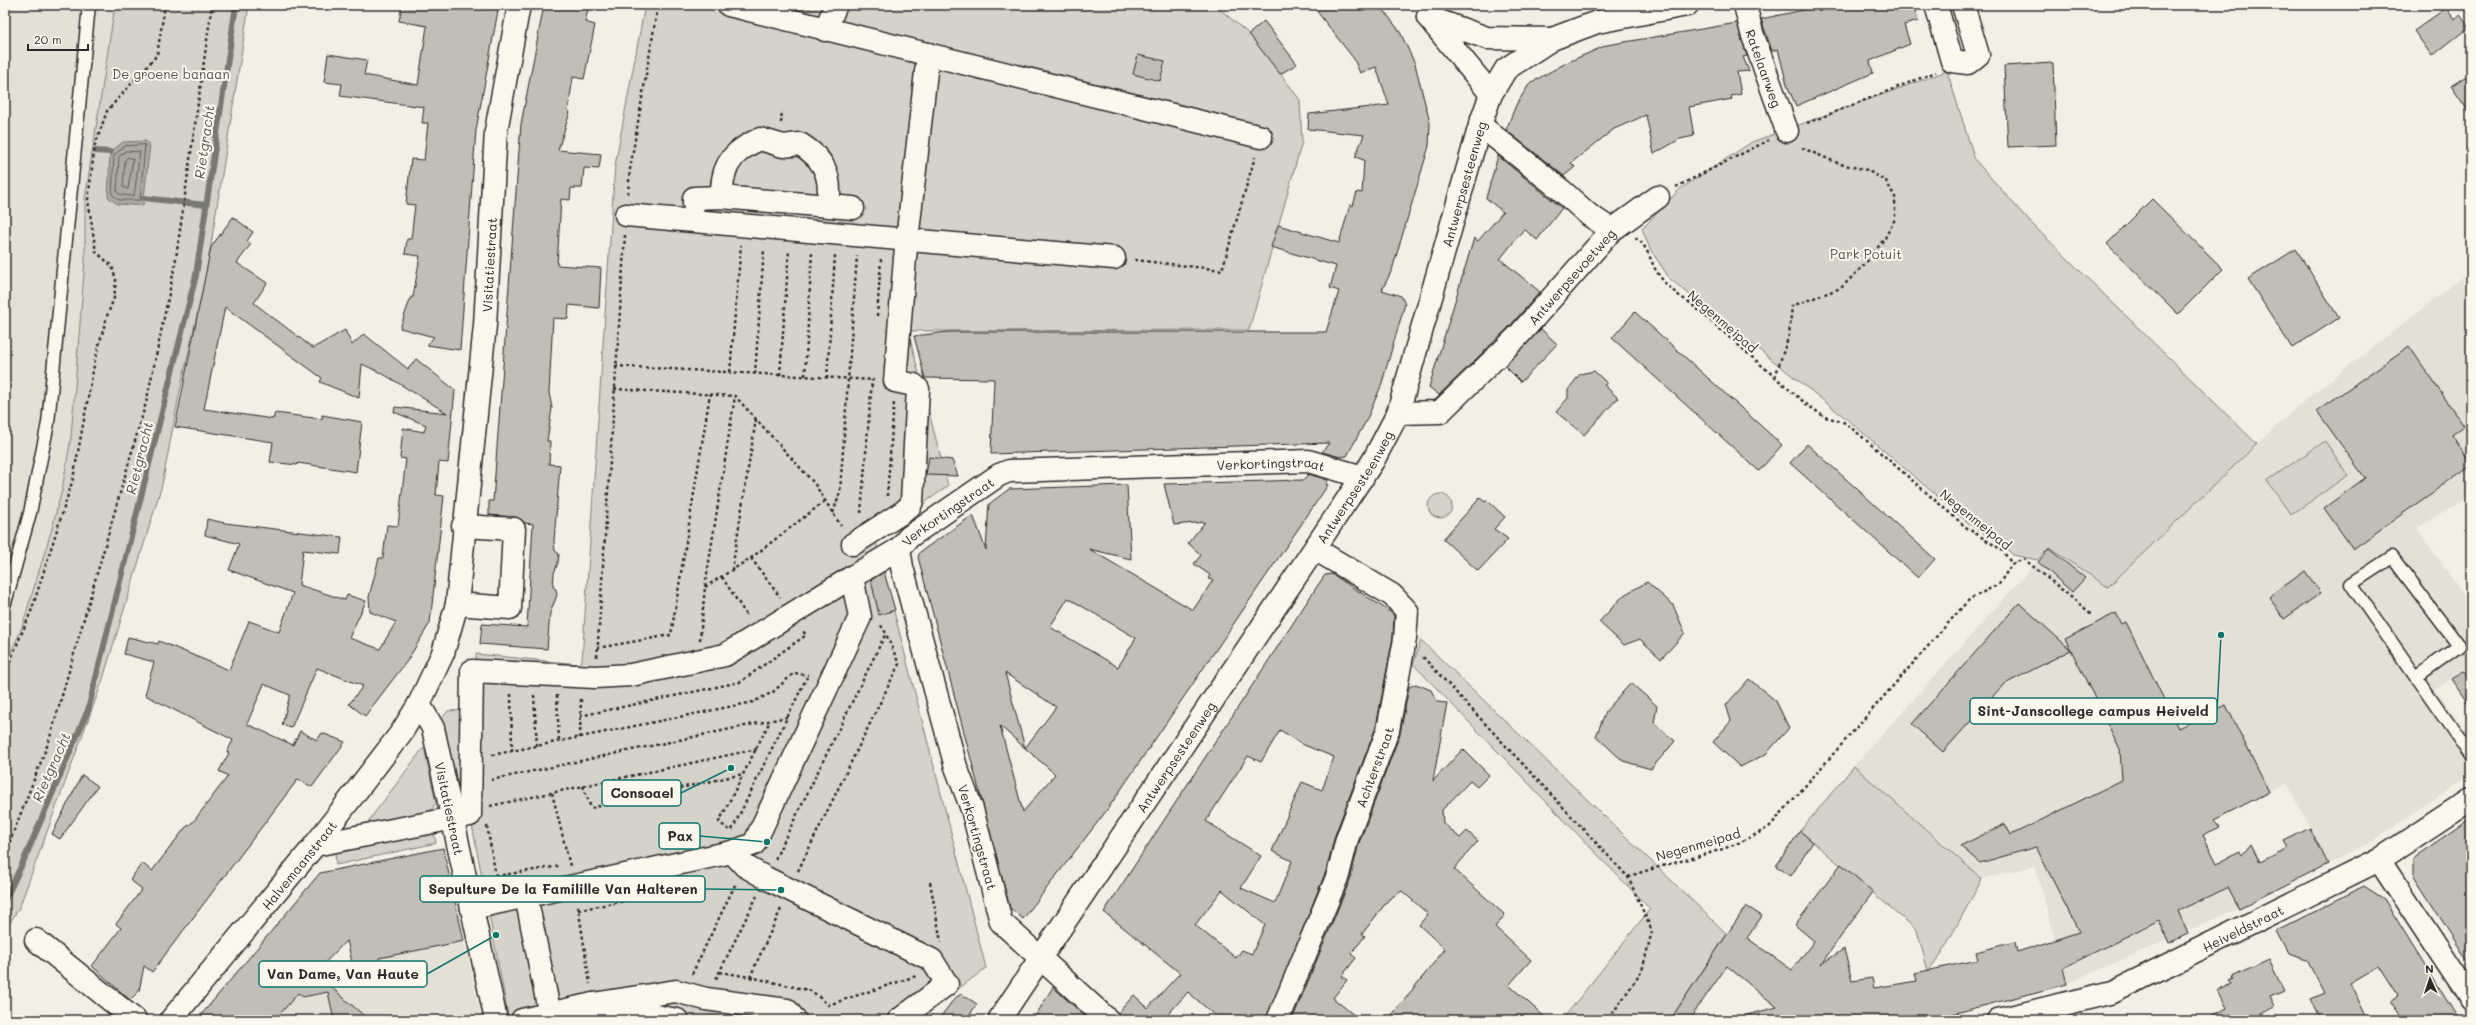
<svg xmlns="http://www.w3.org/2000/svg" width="2476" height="1025" viewBox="0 0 2476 1025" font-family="Mali,sans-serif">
<rect width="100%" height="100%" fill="#f3efe4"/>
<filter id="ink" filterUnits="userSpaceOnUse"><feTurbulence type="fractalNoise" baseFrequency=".025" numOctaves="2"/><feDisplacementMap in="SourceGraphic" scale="8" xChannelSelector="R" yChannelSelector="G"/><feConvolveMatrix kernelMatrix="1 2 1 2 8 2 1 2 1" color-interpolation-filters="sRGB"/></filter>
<g filter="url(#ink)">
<g fill="#e4e0d6">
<polygon points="5,5 115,5 85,199 85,260 71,437 62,490 51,532 21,630 5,665"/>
<polygon points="2463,277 2471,341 2471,496 2417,528 2471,606 2471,664 2436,689 2471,740 2471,774 2370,843 2328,864 2287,783 2199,827 2239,908 2067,984 2035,866 1982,879 1854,766 2049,548 2239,460 2305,400"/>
<polygon points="464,941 482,1020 276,1020 298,993 306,999 308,996 328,992 321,978 353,967 380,964 376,943"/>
</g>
<g fill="#d5d2c9" stroke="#807e7a">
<polygon points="115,5 249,5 206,276 179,395 162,485 102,682 19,908 5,930 5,665 21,630 51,532 62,490 71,437 85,260 85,199"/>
<polygon points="645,5 793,5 815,10 818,5 1215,5 1256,40 1300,100 1302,142 1249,330 908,331 948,486 875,538 986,968 917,1020 509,1020 472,825 476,654 578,664 582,660 615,165"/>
<polygon points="1947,71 1975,160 2030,222 2257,444 2108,587 2049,548 2037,560 2013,555 2002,544 1972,526 1848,420 1670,279 1650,249 1642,229 1680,189 1752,142"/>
<polygon points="2325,441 2348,475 2291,515 2267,481"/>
<circle cx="1440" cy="506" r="12"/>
<polygon points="1421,640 1727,934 1670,1020 1562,1020 1650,909 1413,664"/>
<polygon points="467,710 467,810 458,811 439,722 448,711"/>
<polygon points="424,747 436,803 428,815 364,827"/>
<polygon points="1854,766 1982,879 1942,953 1928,971 1917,930 1800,831"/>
<polygon points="433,830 436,843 336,865 335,851"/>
</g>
<polygon fill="#aca9a2" stroke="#787772" points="146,141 150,145 143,206 117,204 108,197 110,152 123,142"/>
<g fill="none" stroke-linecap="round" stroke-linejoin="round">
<g stroke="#5f5d5b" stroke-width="1">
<polygon points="145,145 140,200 119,200 112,194 114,155 125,146"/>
<polygon points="126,151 140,152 134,196 121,195 117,192 119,157"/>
<polygon points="128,157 133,159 128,189 123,187 125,161"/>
</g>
<g stroke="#787772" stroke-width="6">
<polyline points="96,151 110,152"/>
<polyline points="144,198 206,205"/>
<polyline points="5,900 24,860 88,710 196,275 236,5"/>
</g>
</g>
<g fill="#c0beb6" stroke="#2b2b2b" fill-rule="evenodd">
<polygon points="402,5 499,5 476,130 460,350 427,345 434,337 400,328 411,297 413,297 420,256 405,254 407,239 411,239 415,205 406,204 411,159 424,160 428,123 422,123 424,107 340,96 342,84 324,82 328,54 367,60 364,75 418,85 427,26 399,21"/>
<polygon points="544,5 589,5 585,22 595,25 584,79 573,77 568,111 570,112 558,150 601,154 599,169 584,168 582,188 571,188 570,200 561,199 557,265 601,268 599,308 569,305 568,319 553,318 549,393 552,408 547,441 550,441 549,464 560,465 554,541 555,551 559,554 558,563 554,573 553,587 556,589 557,595 550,613 547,649 480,644 482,624 527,627 533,524 525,523 515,517 489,515 489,501 493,501 521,124"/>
<polygon points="1312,5 1380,5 1400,32 1415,64 1430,123 1429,146 1392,270 1382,290 1401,296 1405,304 1381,386 1367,419 1347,456 1341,457 1322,452 1329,443 991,454 994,379 925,378 914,336 948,332 1326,332 1339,291 1330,288 1336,266 1271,247 1278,225 1339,243 1350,205 1353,206 1357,192 1362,193 1364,160 1355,157 1364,135 1308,129 1309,114 1389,105 1376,67 1360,73 1354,59"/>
<polygon points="1827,5 1914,5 1918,21 1904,25 1910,44 1870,61 1873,73 1796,106 1787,85 1778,49 1772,51 1761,19"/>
<polygon points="2446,8 2454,19 2460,15 2469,27 2432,56 2414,31"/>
<polygon points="1264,21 1297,64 1280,74 1249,34"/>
<polygon points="1737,23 1747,56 1743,57 1749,71 1737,72 1741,94 1731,96 1732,99 1689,107 1694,136 1680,139 1654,154 1646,115 1614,129 1571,163 1575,167 1564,176 1506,130 1516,105 1530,83 1566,63 1607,45"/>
<polygon points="1138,55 1165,61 1160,81 1133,74"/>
<polygon points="2053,63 2056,145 2008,147 2004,66"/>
<polygon points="2471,73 2471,115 2451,86"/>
<polygon points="1498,156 1562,208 1537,240 1524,229 1500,259 1540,292 1509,327 1439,395 1429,387 1474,238 1478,241 1503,212 1486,198"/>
<polygon points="2152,199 2223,269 2178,314 2107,244"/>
<polygon points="233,217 253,232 247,241 251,244 237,263 267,283 254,303 313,348 345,330 352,345 364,334 408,369 416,359 455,390 448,463 439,462 436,495 444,496 430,623 407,661 365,716 349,704 363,686 317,668 291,728 282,725 290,695 264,684 247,724 293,745 300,731 317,740 322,733 345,742 312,787 298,779 152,972 144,966 139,991 130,1000 92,966 121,928 116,924 142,889 130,880 142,863 152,871 185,828 193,822 228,776 219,771 229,753 227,752 233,740 145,695 154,662 124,654 128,637 158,644 159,641 229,670 249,621 279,632 293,593 229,570 239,544 205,535 207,519 225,523 342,537 340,554 303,550 299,585 345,600 347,595 366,601 349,638 380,649 396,622 370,612 369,597 379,558 383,558 387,525 398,526 406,459 400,458 403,428 424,432 426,425 394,412 395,407 447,413 385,375 362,364 359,398 320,382 322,378 225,307 204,409 273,419 275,413 322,419 322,415 362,422 356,472 298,463 297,465 270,462 273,442 175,427 211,247"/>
<polygon points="2296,249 2339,318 2292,348 2248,279"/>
<polygon points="1635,312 1782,445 1759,471 1612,338"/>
<polygon points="1541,329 1557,344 1521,382 1505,366"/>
<polygon points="2409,346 2464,426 2452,435 2471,465 2353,549 2324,508 2365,478 2317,411"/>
<polygon points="1594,371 1607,383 1604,385 1618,398 1584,435 1556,412 1568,398 1568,390 1580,374"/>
<polygon points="1807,444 1935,559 1918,578 1790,463"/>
<polygon points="929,457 952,460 958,476 926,475"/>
<path d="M1308,474L1328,480L1326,484L1328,485L1107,810L1023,919L1010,908L918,557L920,552L973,515L986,550L989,504L1009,489L1127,485L1131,559L1089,549L1193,610L1213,580L1208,579L1210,575L1194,564L1201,555L1188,543L1205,522L1174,525L1164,484L1304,480ZM1068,598L1136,638L1118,667L1050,627ZM1005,673L1056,707L1025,748L1055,774L1023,812L1000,726L1025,748Z"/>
<polygon points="1480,498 1485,502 1487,500 1505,517 1494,529 1508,539 1478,571 1443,539"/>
<polygon points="2049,549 2085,578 2072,592 2038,562"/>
<polygon points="2305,571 2321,593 2284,619 2269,597"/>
<polygon points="884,572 895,610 879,615 871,580"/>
<path d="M1332,574L1392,613L1394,616L1393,637L1376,727L1335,835L1326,871L1266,1020H1220L1188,992L1163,1020H1120L1118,1013L1134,995L1148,1008L1180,973L1104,912L1318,585L1325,575ZM1280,730L1304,745L1334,757L1322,790L1302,782L1272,851L1292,861L1275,903L1241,888L1261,856L1206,821L1248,756L1261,762ZM1222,890L1265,925L1252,954L1242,950L1236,958L1195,925Z"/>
<polygon points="1647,582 1673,605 1685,633 1661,659 1640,639 1624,645 1599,622 1624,595"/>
<polygon points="2019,603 2071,650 2065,639 2116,613 2122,624 2126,622 2178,728 2226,705 2269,792 2214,820 2220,827 2203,835 2217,863 2240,852 2242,855 2251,844 2260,862 2288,848 2284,841 2310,828 2328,864 2239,908 2228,887 2178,911 2188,934 2169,943 2159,920 2063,968 2067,984 1929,1020 1747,1020 1747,1015 1777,1007 1727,966 1689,1020 1670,1020 1746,906 1762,916 1747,938 1792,970 1814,941 1795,925 1841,864 1873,892 1821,964 1844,949 1852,981 1872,978 1874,988 1917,981 1915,973 1978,960 1976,952 2015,942 2017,952 2079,932 2036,847 1980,863 1960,846 2005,824 2011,835 2122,780 2120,749 2071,650 2003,685 1943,752 1912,724"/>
<polygon points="2464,671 2471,682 2471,708 2451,679"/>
<polygon points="1749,679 1776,701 1789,728 1766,754 1740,767 1713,742 1731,721 1726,705"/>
<polygon points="1631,683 1657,706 1654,723 1675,741 1651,769 1623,761 1596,736 1606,711"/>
<polygon points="1416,684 1431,690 1437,702 1447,703 1433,781 1463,749 1489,775 1477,787 1470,781 1442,810 1443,823 1460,838 1467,831 1478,841 1454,869 1505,915 1495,927 1531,960 1509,985 1548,1020 1388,1020 1445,949 1419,925 1428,914 1402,891 1389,899 1362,934 1365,936 1351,954 1356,958 1342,976 1347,980 1333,998 1360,1020 1292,1020 1350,880 1359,843 1400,734 1409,687"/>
<polygon points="82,775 98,786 60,839 52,834"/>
<polygon points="2471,818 2471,966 2413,875 2413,858"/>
<polygon points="1800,831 1813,842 1791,876 1776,866"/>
<polygon points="443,848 464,941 379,958 380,964 353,967 347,940 315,973 369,1020 334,1020 328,992 303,997 298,993 275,1020 197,1020 320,873"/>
<polygon points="2364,886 2384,899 2459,1020 2402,1020 2390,1002 2398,996 2379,966 2350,983 2368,1020 2321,1020 2311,999 2325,993 2308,960 2288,954 2276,931"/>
<polygon points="2269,960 2284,991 2270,997 2275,1007 2251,1020 2205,1020 2226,1009 2217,991 2231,984 2229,981 2233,979 2232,977"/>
<polygon points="1053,987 1089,1020 1033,1020"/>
<polygon points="961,994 977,1004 966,1020 938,1020 954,999"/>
</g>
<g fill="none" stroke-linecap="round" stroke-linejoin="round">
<g stroke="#2b2b2b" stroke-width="15">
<g id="lane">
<polyline points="5,603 30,513 48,423 89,5"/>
<polyline points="2416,677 2459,646 2392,557 2351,584 2471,756"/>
</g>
</g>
<g stroke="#2b2b2b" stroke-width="25">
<g id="street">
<polyline points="729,5 1261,137"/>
<path id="s1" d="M1745,5L1752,33L1787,131"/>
<polyline points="1936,5 1952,61 1968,63 1978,55 1963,5"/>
<polyline points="825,30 836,5"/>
<polyline points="1480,125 1561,190 1589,215 1612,230"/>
<path d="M722,189C723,162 737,149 760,139L783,146L800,144C821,157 830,171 829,196"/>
<polyline points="694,204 694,198 721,197 853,208"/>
<polyline points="626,215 1114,258"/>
<path id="s2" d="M1398,413L1440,412L1518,336L1612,230L1658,197"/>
<polyline points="853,544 903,512 910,506 912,501 918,389 914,385 895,381 905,258 928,54"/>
<polyline points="457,604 510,608 514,529 463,526"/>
<path id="s3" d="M419,704L433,728L496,1020"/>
<polyline points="315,845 470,815 472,671 595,677 631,675 725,655 852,577"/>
<polyline points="732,852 745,866 766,878 932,960 947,984 899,1020"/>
<polyline points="2379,860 2471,999"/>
<polyline points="526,896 551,1020"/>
<polyline points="472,908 732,852 754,844 860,617 852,577 899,549"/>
<polyline points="36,940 135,1020"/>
<polyline points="593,1004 676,991 706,999 787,1010 795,1020"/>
<path id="s4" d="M171,1020L315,845L401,733L419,704L443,653L457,604L485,325L496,131L519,5"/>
<polyline points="522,1020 593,1004 677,1020"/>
<path id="s5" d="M1108,1020L1001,922L972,809L956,767L902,567L899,549L909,537L999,475L1009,471L1308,461L1363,477"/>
<path id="s6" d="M1278,1020L1338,875L1347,839L1388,730L1405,639L1407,611L1392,595L1315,549"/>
<path id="s7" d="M1998,1020L2113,992L2379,860L2471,799"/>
</g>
</g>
<g stroke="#2b2b2b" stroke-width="25">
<g id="secondary">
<polyline points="1428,17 1487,38 1552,39"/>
<polyline points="1428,17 1491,94"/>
<path id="s8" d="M999,1020L1373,461L1398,413L1480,125L1491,94L1506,69L1552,39L1597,22L1687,5"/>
</g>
</g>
<g stroke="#2b2b2b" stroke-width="2.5" stroke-dasharray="3 3" stroke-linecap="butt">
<polyline points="781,123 782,111"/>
<polyline points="1807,123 1936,72"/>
<polyline points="1676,187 1769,140"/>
<polyline points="628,194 630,169 658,5"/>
<path d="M1635,238C1647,243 1651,263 1657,272C1665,285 1677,295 1690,303L1806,404L1825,417L1842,421L1859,434L1967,528L2002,550L2012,564"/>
<polyline points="1135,260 1222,270 1255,157"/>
<polyline points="877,316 881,259"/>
<polyline points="615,366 874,380"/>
<polyline points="730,372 741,245"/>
<polyline points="755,374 764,249"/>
<polyline points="780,375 789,250"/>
<polyline points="805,376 812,251"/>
<polyline points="1775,377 1789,335 1792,306 1841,288 1865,264 1885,238 1895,219 1895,197 1886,181 1867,170 1840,164 1800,147"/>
<polyline points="827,378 835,255"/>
<polyline points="614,389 735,396 814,483 841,526"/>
<polyline points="887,496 894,402"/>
<polyline points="833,513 840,492 857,256"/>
<polyline points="861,513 872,380"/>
<polyline points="751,558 780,597"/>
<polyline points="2012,564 2024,559 2093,615"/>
<polyline points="732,570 756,419"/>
<polyline points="722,577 747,616"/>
<polyline points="705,587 751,558 825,501"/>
<polyline points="700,640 705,587 735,396"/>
<polyline points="597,648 671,635 710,394"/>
<polyline points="597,657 625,235"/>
<polyline points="1423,657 1628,877 1652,931 1642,971 1608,1020"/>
<polyline points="5,673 32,609 73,479 95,360 107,316 114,298 116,280 112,266 96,252 88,200 95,145 107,111 157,55 165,5"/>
<polyline points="511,694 512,751"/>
<polyline points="534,695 537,747"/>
<polyline points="557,695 559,743"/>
<polyline points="580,716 740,682 806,635 803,631"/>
<polyline points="580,738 581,697"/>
<polyline points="492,755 753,702 773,692 794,673 808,675"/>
<polyline points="491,780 787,717"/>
<polyline points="583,786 591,808 743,774"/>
<polyline points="552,793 570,866"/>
<polyline points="490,806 757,749"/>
<polyline points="487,826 497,882"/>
<polyline points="729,830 719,822 770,721"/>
<polyline points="732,830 807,677"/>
<polyline points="5,854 49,741 147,399 175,265 212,5"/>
<polyline points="775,859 886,633 880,624"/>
<polyline points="798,871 899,664 886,634"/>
<polyline points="496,876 560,866"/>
<path d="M1628,877C1678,858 1725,856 1770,826L1965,604L1970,599L1999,584L2012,564"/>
<polyline points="930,882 941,942"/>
<polyline points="578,906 590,984"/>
<polyline points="578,910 707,885"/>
<polyline points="720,972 750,977 781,909"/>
<polyline points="692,974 736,883"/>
<polyline points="750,977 812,991 828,1005 916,976"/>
<polyline points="716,979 757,896"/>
</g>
<use href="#lane" stroke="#fbf7ec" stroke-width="12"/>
<use href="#street" stroke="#fbf7ec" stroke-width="22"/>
<use href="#secondary" stroke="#fbf7ec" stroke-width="22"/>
</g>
</g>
<g text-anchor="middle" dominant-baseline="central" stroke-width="4" stroke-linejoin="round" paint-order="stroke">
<g font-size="13" fill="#2b2b2b" stroke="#fbf7ec">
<text stroke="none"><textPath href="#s1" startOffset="66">Ratelaarweg</textPath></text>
<text stroke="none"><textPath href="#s8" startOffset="965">Antwerpsesteenweg</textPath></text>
<text stroke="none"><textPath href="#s4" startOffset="850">Visitatiestraat</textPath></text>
<text stroke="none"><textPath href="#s2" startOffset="231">Antwerpsevoetweg</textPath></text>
<text transform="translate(1723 321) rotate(41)">Negenmeipad</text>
<text stroke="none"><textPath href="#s5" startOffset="930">Verkortingstraat</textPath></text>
<text stroke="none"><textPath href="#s8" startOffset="641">Antwerpsesteenweg</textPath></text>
<text stroke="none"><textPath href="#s5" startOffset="594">Verkortingstraat</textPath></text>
<text transform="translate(1976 519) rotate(39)">Negenmeipad</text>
<text stroke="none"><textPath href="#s8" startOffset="317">Antwerpsesteenweg</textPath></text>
<text stroke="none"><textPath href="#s6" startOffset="271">Achterstraat</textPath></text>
<text stroke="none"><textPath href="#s3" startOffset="110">Visitatiestraat</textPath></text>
<text transform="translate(978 837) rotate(74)">Verkortingstraat</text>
<text transform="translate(1698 844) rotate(-16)">Negenmeipad</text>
<text stroke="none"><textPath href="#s4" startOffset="201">Halvemaanstraat</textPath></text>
<text stroke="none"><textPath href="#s7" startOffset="263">Heiveldstraat</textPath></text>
</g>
<g font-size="13" fill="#565552" stroke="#fbf7ec">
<text x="171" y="73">De groene banaan</text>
<text x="1866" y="253">Park Potuit</text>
</g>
<g font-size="14" font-style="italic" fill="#585755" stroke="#fbf7ec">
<text transform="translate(204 142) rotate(-82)">Rietgracht</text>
<text transform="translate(139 458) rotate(-76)">Rietgracht</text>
<text transform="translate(51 767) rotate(-66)">Rietgracht</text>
</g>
</g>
<path fill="none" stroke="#0f766e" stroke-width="1.5" d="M2221 635L2217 711M731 768L681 793M767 842L700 836M781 890L705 889M496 935L427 974"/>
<g fill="#0f766e" stroke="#fbf7ec" stroke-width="1.5">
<circle cx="2221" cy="635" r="4"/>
<circle cx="731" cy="768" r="4"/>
<circle cx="767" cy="842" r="4"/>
<circle cx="781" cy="890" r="4"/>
<circle cx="496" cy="935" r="4"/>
</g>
<g fill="#fbf7ec" stroke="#0f766e" stroke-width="1.5">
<rect x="1970" y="698" width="247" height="26" rx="4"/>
<rect x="602" y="780" width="79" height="26" rx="4"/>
<rect x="659" y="823" width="41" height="26" rx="4"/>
<rect x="420" y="876" width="285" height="26" rx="4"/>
<rect x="259" y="961" width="168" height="26" rx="4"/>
</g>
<g font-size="14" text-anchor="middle" font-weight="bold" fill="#2b2b2b">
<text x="2093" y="716">Sint-Janscollege campus Heiveld</text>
<text x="642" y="798">Consoael</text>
<text x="680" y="841">Pax</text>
<text x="563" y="894">Sepulture De la Familille Van Halteren</text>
<text x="343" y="979">Van Dame, Van Haute</text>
</g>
<rect width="2476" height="1025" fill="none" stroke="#fbf7ec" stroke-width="20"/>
<rect x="10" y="10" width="2456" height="1005" fill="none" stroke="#2b2b2b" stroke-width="1.5" filter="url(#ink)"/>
<g transform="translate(2430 979) rotate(357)" stroke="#fbf7ec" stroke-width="3" paint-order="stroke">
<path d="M0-3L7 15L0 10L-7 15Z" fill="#2b2b2b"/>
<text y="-6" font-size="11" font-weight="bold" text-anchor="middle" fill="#2b2b2b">N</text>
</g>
<path d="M28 44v6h60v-6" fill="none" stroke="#2b2b2b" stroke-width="2"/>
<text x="34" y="44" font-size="12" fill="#2b2b2b" stroke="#fbf7ec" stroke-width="3" paint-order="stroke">20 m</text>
</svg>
